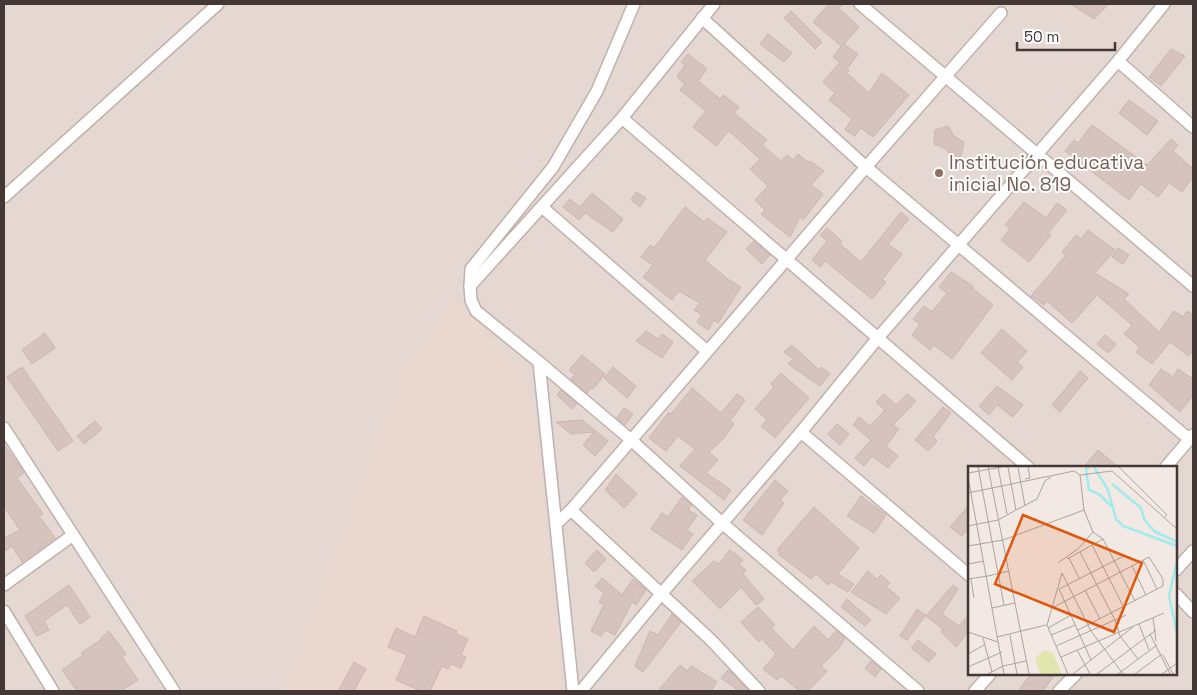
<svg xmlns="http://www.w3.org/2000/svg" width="1197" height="695" viewBox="0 0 1197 695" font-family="'Space Grotesk',sans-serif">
<rect width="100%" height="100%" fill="#f2e9e4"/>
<path fill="#e5d8d3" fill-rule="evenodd" d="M4,4H1193V691H4ZM970,468H1176V674H970Z"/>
<polygon fill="#ead8cf" points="455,299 522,373 529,395 536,428 562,691 281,691 401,374"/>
<g fill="#d6c3bd" stroke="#cdb5ae">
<polygon points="829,4 843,4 839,8 859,27 844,44 858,54 847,69 849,71 847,73 869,93 882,73 909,95 873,137 861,128 855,136 845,130 852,119 829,100 835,93 823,82 840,62 833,57 841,46 813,22"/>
<polygon points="1071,4 1109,4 1094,19"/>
<polygon points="791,11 822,42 815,49 784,18"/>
<polygon points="768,34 792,53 784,62 760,44"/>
<polygon points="1171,49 1185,56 1161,86 1149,77"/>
<polygon points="688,54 707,69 698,81 720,99 723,95 739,107 734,113 767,140 762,145 781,161 787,155 793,160 798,154 809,163 810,161 824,171 811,185 823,194 803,220 800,217 790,237 761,214 765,210 755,200 768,186 750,169 760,159 729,131 716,146 693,127 706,111 680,90 685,84 677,77 685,65 681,62"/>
<polygon points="1129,100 1158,121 1147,135 1119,113"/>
<polygon points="1092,125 1147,165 1171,139 1178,145 1173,151 1193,169 1193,177 1182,192 1169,183 1158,197 1141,184 1129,200 1065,151 1074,140 1078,143"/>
<polygon points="948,126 954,136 964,142 961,156 953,159 945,148 934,144 935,130"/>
<polygon points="636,192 646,198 640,207 631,200"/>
<polygon points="592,193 623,219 613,232 585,213 579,220 563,207 570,199 580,207"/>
<polygon points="1024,202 1046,218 1057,203 1067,210 1048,233 1051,235 1029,262 1001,240 1010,229 1005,225"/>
<polygon points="685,207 704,222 707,218 727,232 705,260 729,280 741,287 718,323 714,320 708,330 697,322 702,315 694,310 700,303 679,291 672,300 643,277 653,265 641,257 650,245 654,248"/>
<polygon points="901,212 909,219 888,244 902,254 882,280 886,282 872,299 825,261 820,267 812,260 827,241 820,235 827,228 842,241 840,244 861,262"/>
<polygon points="1088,230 1115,250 1095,273 1129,294 1124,299 1159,332 1174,311 1183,317 1187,311 1193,315 1193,350 1189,356 1170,342 1152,364 1136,352 1140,347 1124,334 1132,325 1097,295 1072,323 1047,301 1044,305 1031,296 1066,255 1062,252 1076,235 1081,239"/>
<polygon points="754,241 770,255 762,264 746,249"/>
<polygon points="1118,248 1129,255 1123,264 1112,257"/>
<polygon points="951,272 973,286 972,288 993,305 952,359 934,345 930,350 912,335 920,324 913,319 924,306 932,312 947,293 939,287"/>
<polygon points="1002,329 1027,351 1017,362 1023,367 1012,380 981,353"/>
<polygon points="646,331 658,339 662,334 673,342 662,358 636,341"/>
<polygon points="45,333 55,348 32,364 22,350"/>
<polygon points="1105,335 1116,344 1108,353 1097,344"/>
<polygon points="792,345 819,370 822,367 830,374 820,386 788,364 793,359 784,352"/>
<polygon points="582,355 605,374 593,389 591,388 587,393 571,379 575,375 569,370"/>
<polygon points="22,367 73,441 58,451 7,377"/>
<polygon points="613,367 636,386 627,398 604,378"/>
<polygon points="1161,369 1173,377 1178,369 1193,379 1193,395 1180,412 1149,385"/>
<polygon points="1080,371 1088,378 1060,412 1052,405"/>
<polygon points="781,373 809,398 775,438 761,426 767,420 755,409 774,387 771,384"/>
<polygon points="997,386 1023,405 1013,417 997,405 989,415 979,406"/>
<polygon points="692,388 721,413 737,394 745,400 730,421 734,424 724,438 709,452 718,460 706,473 731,490 724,500 680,466 695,449 678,436 666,451 649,438 669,412 671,414"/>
<polygon points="561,390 577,404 572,409 557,395"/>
<polygon points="884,394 896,405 907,394 916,401 893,425 899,429 886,446 898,456 888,468 872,456 864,466 855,458 871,440 853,425 859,417 870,426 885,410 876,402"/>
<polygon points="943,407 951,413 933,437 937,441 928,451 915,440"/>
<polygon points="624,408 633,414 625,425 617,418"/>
<polygon points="582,420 608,441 595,456 583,445 594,432 571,434 556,422"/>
<polygon points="95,421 102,429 84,444 77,436"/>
<polygon points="837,424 849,434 840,445 828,434"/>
<polygon points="4,444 24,473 17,478 43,514 39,516 55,538 22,562 12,546 4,552 4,538 20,530 4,507"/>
<polygon points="1098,450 1119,468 1083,468"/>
<polygon points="616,474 637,494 624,508 605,490"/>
<polygon points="775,480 788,491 780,500 784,503 762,535 743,520"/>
<polygon points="861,496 886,515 874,533 847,516"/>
<polygon points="682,497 692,505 688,510 697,515 687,530 693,534 682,550 651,529 662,513 668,517"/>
<polygon points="970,504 970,527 962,536 950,527"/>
<polygon points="814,507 859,548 838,574 854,584 848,592 831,582 828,585 816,574 811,579 778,554 780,552 777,550"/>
<polygon points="597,550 606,559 594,572 585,563"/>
<polygon points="730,550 743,560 739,565 746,570 743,574 764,599 756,605 741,587 720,609 692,581 714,561 719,564"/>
<polygon points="868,571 877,579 881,575 890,583 886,587 900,598 886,614 851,592"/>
<polygon points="602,578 622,595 633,579 646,590 636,605 632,602 615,635 605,630 601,636 591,631 604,605 599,602 604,593 595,586"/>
<polygon points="69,585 90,617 80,624 67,605 44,621 49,630 37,636 25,616"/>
<polygon points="953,585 958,589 942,614 959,626 970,613 970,630 956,647 941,632 943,629 926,616"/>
<polygon points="847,599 871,620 865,626 841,607"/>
<polygon points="758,607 775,625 771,628 793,650 814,626 828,640 836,631 845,638 839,648 821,666 827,671 808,691 800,691 781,676 777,680 763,669 776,654 762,639 759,642 741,622"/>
<polygon points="917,609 926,615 907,640 900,636"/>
<polygon points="672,614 681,622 643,672 635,666 650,631 658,635"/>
<polygon points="424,616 457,631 456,634 468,639 461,655 466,657 461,668 451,664 448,669 442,666 430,691 421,691 396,680 407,655 388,647 396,628 415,637"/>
<polygon points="109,631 126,654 122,657 138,680 121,691 77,691 62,670 83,655 81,653 102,639 101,638"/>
<polygon points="918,640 936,654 929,662 911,648"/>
<polygon points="871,661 881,669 875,677 865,668"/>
<polygon points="354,662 366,669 354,691 338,691"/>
<polygon points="680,665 687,671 691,666 717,682 711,691 658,691"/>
<polygon points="728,670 731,672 749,691 739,691 721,678"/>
<polygon points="1031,674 1055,674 1043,691 1018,691"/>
</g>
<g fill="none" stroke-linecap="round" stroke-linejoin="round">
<g stroke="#bfb1ab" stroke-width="14">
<g id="street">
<polyline points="860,4 1193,286"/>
<polyline points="702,18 866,167 1189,439"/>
<polyline points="1118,61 1193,127"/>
<polyline points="622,118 1029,468"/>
<polyline points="4,197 218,4"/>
<polyline points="542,207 707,351"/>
<polyline points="470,286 471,269 553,167 597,91 634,4"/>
<polyline points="539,362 476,311 471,300 470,286 622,118 714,4"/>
<polyline points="4,428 174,691"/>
<polyline points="801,432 970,576"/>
<polyline points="1165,468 1193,435"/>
<polyline points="571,510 711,640 759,691"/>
<polyline points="556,524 571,510 866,167 1001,13"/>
<polyline points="1176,570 1193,551"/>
<polyline points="4,585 73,535"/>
<polyline points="1176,594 1193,612"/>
<polyline points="4,611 53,691"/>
<polyline points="573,691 539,362 630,439 722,523 918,691"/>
<polyline points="581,691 662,593 801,432 877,339 1118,61 1164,4"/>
<polyline points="975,691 990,674"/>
<polyline points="1059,691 1076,674"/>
</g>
</g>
<use href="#street" stroke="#fff" stroke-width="11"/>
</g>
<circle fill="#8d6e63" stroke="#fff" stroke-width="2" cx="939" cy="173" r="5"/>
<g text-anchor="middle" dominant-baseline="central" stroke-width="4" stroke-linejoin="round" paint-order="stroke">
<g font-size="19" fill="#785e54" stroke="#fff" text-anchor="start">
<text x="949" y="162">Institución educativa<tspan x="949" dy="22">inicial No. 819</tspan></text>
</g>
</g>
<g transform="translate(968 466)">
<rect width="209" height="209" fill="#f2e9e4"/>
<path d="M76,184L85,187L94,208H72L67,192Z" fill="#e1e5ae"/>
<path fill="none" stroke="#a2ebed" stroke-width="2.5" d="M121,1L118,3L121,24L131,28L144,41M126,1L140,24L148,53L155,60L209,80M144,18L173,42L176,53L186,65L209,76M209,95L201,130L209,167"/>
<path fill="none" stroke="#aca29e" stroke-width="1" d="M10,1L36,139M20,1L61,208M30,1L39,48M50,1L57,40M151,1L199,49L197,51M0,7L34,1M0,11L36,208M57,13L62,12L60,1M0,27L106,5L112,9L144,5L209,63M48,44L69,33L77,15L83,11M0,60L30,54L48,44L40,1M125,66L135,73L167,135M124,79L155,140M0,80L35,74L116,44M112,86L147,154L152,170L170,193M101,92L111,112M99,93L135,73M90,97L111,82L125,66L116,44L112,9M0,98L16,95M164,100L178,129M20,110L41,105M0,113L20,110M3,113L6,132M91,123L123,194M91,123L154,91M117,124L132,153M24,142L47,137M84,142L181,91L195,113V120L189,123M185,152L188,175M171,158L181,184M80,162L103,149M110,164L189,123L175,94M0,166L30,176M182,168L202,208M42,169L49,208M83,169L107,159M29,171L78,159M15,172L24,206M88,180L158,149M109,184L122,208M0,188L16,179M195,189L205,208M93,191L196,147M0,201L34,186M20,208L35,200L58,195M100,208L79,159L94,107L123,165L155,208M105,208L165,161M129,208L188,164M150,208L189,179M167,208L194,188M194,208L209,197"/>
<path fill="#e0570e" fill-opacity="0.15" stroke="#e0570e" stroke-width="2.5" d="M55,49L174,97L146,166L27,118Z"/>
<rect width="209" height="209" fill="none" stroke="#433835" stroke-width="2.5"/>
</g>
<rect width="1197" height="695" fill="none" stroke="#433835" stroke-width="10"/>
<path d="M1017 42v8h98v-8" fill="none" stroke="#433835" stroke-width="2.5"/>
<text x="1024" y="42" font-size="15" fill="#433835" stroke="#ffffff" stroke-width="4" paint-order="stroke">50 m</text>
</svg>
